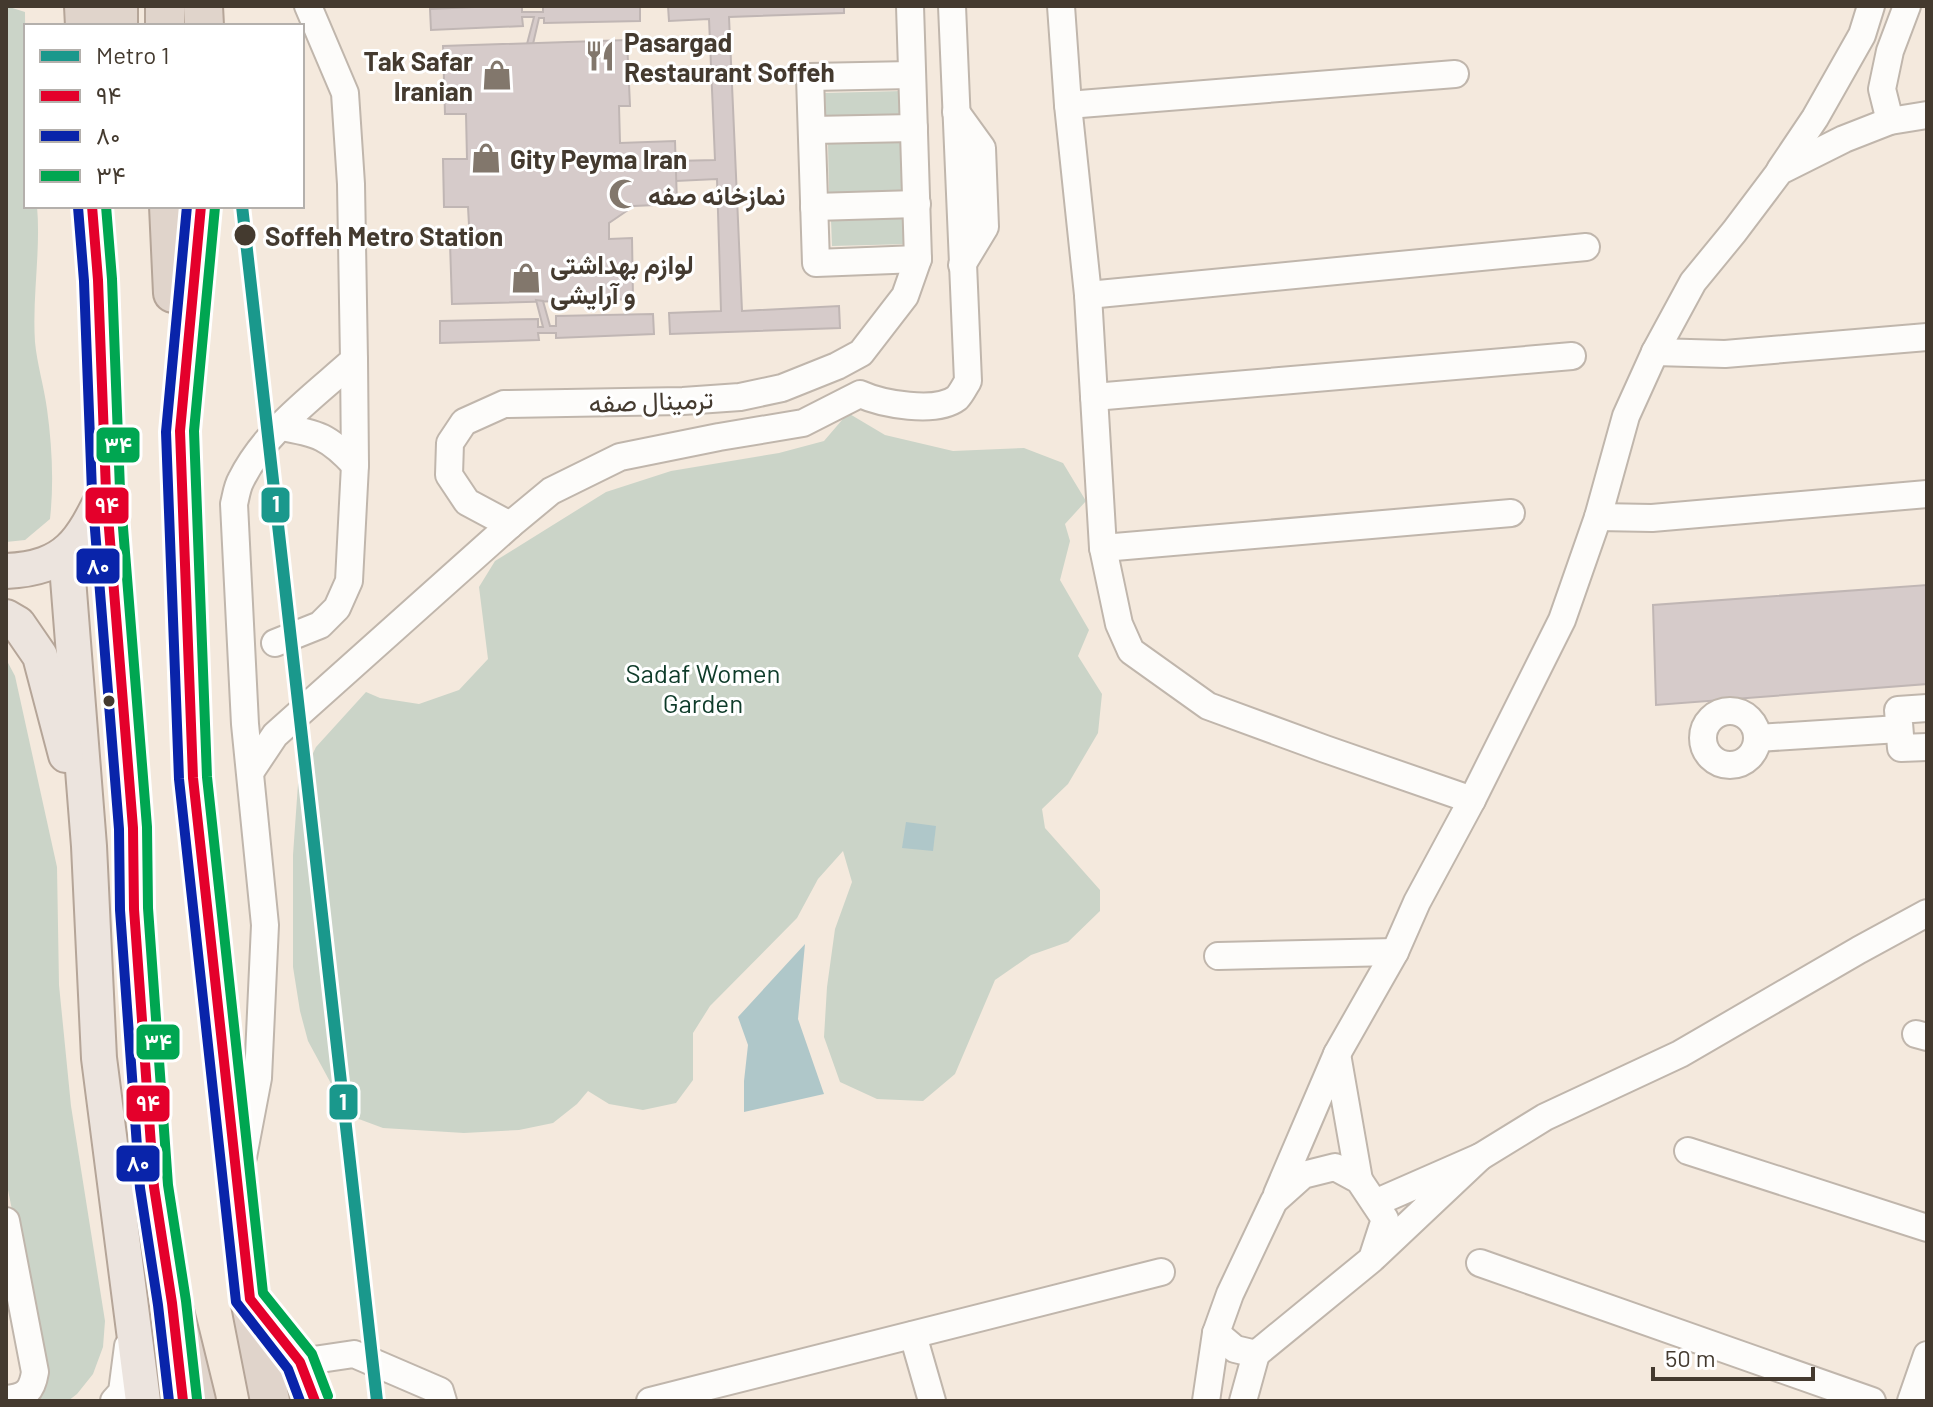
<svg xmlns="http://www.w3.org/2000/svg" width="1933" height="1407" viewBox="0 0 1933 1407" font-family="Barlow,Vazirmatn,sans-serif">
<rect width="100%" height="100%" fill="#f4e9dd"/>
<g fill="#cbd4c8">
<path d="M6,6L25,12L26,206H37C41,251 32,296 35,342C37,364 44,386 47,409C52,445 54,483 50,519L25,540L6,542Z"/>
<polygon points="902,91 902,117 826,119 825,93"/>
<polygon points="904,141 906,192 829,194 828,144"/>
<polygon points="908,218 909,244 832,246 831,220"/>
<polygon points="848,413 885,435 953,451 1024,448 1063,463 1086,501 1065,524 1070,541 1060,580 1089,630 1078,656 1102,694 1098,733 1068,784 1042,809 1045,828 1100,890 1100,911 1068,942 1031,955 995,980 955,1074 923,1101 877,1099 840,1082 824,1037 827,987 835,929 852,882 843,851 818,879 797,918 710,1006 693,1033 693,1080 676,1103 643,1110 609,1104 588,1091 577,1104 553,1123 519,1130 464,1133 383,1128 348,1115 308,1041 300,1011 293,967 293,855 298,784 316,747 366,692 380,698 419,704 459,690 488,659 479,587 495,561 606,492 671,471 779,453 824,441"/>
<polygon points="6,659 15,676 57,867 59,985 71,1106 105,1321 103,1347 93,1374 77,1394 68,1401 22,1401 46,1380 6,1180"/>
</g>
<g fill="#afc7c9">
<polygon points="906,822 936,826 933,851 902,848"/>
<polygon points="805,944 798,1019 824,1094 744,1112 744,1081 748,1045 738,1017"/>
</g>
<g fill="#d6cbca" stroke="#c0b6b4" stroke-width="2">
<polygon points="496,6 522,6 522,12 543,12 543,6 640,6 640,21 544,23 544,18 539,18 533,44 527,44 534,17 522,17 523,26 431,30 430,9"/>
<polygon points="668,6 844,6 844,13 729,17 742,311 839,306 840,328 670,334 669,313 721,311 717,179 676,181 675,161 715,160 709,19 669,21"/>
<polygon points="627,40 630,106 619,106 620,143 675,141 677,204 634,206 609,223 609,239 632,238 633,299 452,304 450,243 470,243 468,207 444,207 443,159 467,159 466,114 445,114 443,46"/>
<polygon points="536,300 543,301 550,326 556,326 556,316 653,314 654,334 556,338 556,333 538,333 539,340 440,343 440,321 538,319 538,327 543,327"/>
<polygon points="1927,585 1927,684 1656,705 1653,605"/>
</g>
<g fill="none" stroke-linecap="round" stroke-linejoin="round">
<g stroke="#c0b6ac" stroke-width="30">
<g id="minor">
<polyline points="1061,6 1068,105 1088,295 1103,548 1119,624 1131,651 1208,706 1325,749 1472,800"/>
<polyline points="912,75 810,77 816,263 918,259"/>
<polyline points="1068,105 1455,74"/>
<polyline points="956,112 982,148 985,227 962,265"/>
<polyline points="1890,121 1882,89 1890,51 1907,6"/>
<polyline points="812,130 914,128"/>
<polyline points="1780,170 1815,118 1862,35 1871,6"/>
<polyline points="814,207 917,204"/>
<polyline points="1088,295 1586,247"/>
<polyline points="1655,352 1725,354 1927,337"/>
<polyline points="1094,397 1572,356"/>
<path d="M280,427C318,433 329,437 355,465"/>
<polyline points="1598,517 1652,518 1927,494"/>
<polyline points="510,525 467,502 449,475 450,443 464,422 504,404 683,401 740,397 782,388 837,366 861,353 905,296 918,259 910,6"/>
<polyline points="1103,548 1511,513"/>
<polyline points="275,643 320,625 337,608 349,581 355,465 354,360"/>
<polyline points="1927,708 1898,710 1901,748 1927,747"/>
<circle cx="1730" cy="738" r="27"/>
<polyline points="1758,738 1899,729"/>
<path d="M251,771L275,735L510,525L551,491L620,457L719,437L803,423L860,394C882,404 936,414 957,398C961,394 965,386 968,381L952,6"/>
<polyline points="1218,956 1395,952"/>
<polyline points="1916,1034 1927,1037"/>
<polyline points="1337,1054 1395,952 1417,902 1472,800 1562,620 1598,517 1626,416 1655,352 1693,282 1734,232 1780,171 1844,139 1890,121 1927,115"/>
<polyline points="1688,1151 1927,1228"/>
<path d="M243,1157L258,1078L265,925L245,724L234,504C236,496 237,487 241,480C265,431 314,396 354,360L351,184L345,93L308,6"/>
<polyline points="1480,1157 1545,1117 1680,1054 1859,950 1927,913"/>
<polygon points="1335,1167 1359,1180 1385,1219 1372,1259 1256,1354 1235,1349 1216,1333 1230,1294 1274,1201 1303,1175"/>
<polyline points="1277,1194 1337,1054 1359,1180"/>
<path d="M6,1221L35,1372C32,1391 26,1397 6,1399"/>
<polyline points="1375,1256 1480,1157 1375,1203"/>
<polyline points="1480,1263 1872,1401"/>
<polyline points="913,1335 932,1401"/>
<polyline points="300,1362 354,1354 440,1391 443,1401"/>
<polyline points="114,1401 122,1392 128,1346"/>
<polyline points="650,1401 1161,1272"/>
<polyline points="1206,1401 1216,1333"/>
<polyline points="1243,1401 1256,1354"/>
<polyline points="1911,1401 1927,1355"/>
</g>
</g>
<g stroke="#b5a598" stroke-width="38">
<g id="major">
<polyline points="66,553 89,846 99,1058 143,1401"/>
<path d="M6,571C68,568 81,542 106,491"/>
<polyline points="6,617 18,624 40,656 66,755"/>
<polyline points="250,1299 300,1362 315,1401"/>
</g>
</g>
<g stroke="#b5a598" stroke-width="42">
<g id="highway">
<polyline points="84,6 85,26"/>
<polyline points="118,6 118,26"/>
<polyline points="165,6 165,26"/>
<polyline points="203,6 204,26"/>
<polyline points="92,206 98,280 106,491 133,828 134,909 154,1187 172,1303 196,1401"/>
<polyline points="169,206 173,293"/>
<polyline points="201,206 180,431 193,778 250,1299 270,1401"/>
</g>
</g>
<use href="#minor" stroke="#fdfcfa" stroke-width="26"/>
<use href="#major" stroke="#ece4de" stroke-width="34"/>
<use href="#highway" stroke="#e0d4cb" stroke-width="38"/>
<g stroke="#fff" stroke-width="16">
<g id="bus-1">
<polyline points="92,206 98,280 106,491 133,828 134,909 154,1187 172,1303 183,1401"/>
<polyline points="201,206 180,431 193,778 250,1299 300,1362 315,1401"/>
</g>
</g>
<g stroke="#fff" stroke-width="16">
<g id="bus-2">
<polyline points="187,206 166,432 179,779 236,1302 288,1369 300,1401"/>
<polyline points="78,207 84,281 92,492 119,829 120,910 140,1188 158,1305 169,1401"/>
</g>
</g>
<g stroke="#fff" stroke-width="16">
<g id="bus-3">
<polyline points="106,206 112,279 120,490 147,827 148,908 168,1185 186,1301 197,1399"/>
<polyline points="215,207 194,431 207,777 263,1293 312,1354 328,1396"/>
</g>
</g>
<use href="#bus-1" stroke="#e4002b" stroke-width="10"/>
<use href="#bus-2" stroke="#0924aa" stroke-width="10"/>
<use href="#bus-3" stroke="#00a651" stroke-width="10"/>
<g stroke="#fff" stroke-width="18">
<polyline id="metro-1" points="242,206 377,1401"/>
</g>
<use href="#metro-1" stroke="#1a988c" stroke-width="12"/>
</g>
<defs>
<g id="restaurant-bare" transform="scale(2.4)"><path d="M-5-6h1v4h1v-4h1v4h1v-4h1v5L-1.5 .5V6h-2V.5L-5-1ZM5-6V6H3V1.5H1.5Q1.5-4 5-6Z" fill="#82776c" stroke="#fff" stroke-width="2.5" paint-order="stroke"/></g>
<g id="shop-bare" transform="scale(2.4)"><path d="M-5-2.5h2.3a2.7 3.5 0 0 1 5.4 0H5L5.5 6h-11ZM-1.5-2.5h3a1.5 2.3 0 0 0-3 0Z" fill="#82776c" stroke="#fff" stroke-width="2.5" paint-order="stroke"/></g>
<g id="mosque-bare" transform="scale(2.4)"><path d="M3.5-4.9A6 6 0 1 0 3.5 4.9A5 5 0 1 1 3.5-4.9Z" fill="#82776c" stroke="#fff" stroke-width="2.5" paint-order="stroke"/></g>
</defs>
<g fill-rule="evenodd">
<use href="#restaurant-bare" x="600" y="56"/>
<use href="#shop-bare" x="497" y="75"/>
<use href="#shop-bare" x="486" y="158"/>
<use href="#mosque-bare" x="624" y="194"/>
<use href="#shop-bare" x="526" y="278"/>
</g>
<g fill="#443a2f" stroke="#fff" stroke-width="3">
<circle cx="245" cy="235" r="12"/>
<circle cx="109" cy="701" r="7"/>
</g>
<g text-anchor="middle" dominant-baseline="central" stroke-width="6" stroke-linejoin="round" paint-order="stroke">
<g font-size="26" font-weight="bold" fill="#443a2f" stroke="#fff" text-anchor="start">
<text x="624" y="41">Pasargad<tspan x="624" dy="30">Restaurant Soffeh</tspan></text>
<text x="473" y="60" text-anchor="end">Tak Safar<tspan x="473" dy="30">Iranian</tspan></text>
<text x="510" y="158">Gity Peyma Iran</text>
<text x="648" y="194">نمازخانه صفه</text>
<text x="550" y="263">لوازم بهداشتی<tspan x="550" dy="30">و آرایشی</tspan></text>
</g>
<g font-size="26" font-weight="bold" fill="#443a2f" stroke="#fff" text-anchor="start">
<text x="265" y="235">Soffeh Metro Station</text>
</g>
<g font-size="26" fill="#443a2f" stroke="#fff">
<text transform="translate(651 400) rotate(-2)">ترمینال صفه</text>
</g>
<g font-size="26" fill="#0e3b29" stroke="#fff">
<text x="703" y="672">Sadaf Women<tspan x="703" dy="30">Garden</tspan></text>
</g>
</g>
<g stroke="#fff" stroke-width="3">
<rect x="95" y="426" width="46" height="38" rx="8" fill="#00a651"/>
<rect x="260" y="486" width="31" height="38" rx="8" fill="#1a988c"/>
<rect x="84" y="486" width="46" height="39" rx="8" fill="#e4002b"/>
<rect x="75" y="547" width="46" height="38" rx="8" fill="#0924aa"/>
<rect x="135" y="1023" width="46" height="38" rx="8" fill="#00a651"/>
<rect x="328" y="1083" width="31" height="38" rx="8" fill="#1a988c"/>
<rect x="125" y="1084" width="46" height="39" rx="8" fill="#e4002b"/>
<rect x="115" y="1144" width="46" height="39" rx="8" fill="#0924aa"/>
</g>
<g font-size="22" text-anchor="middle" font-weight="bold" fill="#fff">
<text x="118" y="453">۳۴</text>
<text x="276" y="512">1</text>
<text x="107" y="513">۹۴</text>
<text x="98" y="574">۸۰</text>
<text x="158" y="1050">۳۴</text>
<text x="343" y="1110">1</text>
<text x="148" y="1111">۹۴</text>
<text x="138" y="1171">۸۰</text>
</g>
<rect width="1933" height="1407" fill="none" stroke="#443a2f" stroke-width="16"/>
<rect x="24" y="24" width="280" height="184" fill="#ffffff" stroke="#b4b0ac" stroke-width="2"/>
<rect x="40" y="50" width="40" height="12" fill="#1a988c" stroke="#b4b0ac" stroke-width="2"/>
<text x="96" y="64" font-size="24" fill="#443a2f">Metro 1</text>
<rect x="40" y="90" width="40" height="12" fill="#e4002b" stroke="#b4b0ac" stroke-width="2"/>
<text x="96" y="104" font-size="24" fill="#443a2f">۹۴</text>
<rect x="40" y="130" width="40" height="12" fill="#0924aa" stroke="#b4b0ac" stroke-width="2"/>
<text x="96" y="144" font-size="24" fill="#443a2f">۸۰</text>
<rect x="40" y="170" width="40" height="12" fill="#00a651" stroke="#b4b0ac" stroke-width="2"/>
<text x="96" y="184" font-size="24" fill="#443a2f">۳۴</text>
<path d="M1653 1367v12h160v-12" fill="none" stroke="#443a2f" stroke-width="4"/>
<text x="1665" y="1367" font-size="24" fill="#443a2f" stroke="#ffffff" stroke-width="6" paint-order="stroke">50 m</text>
</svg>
